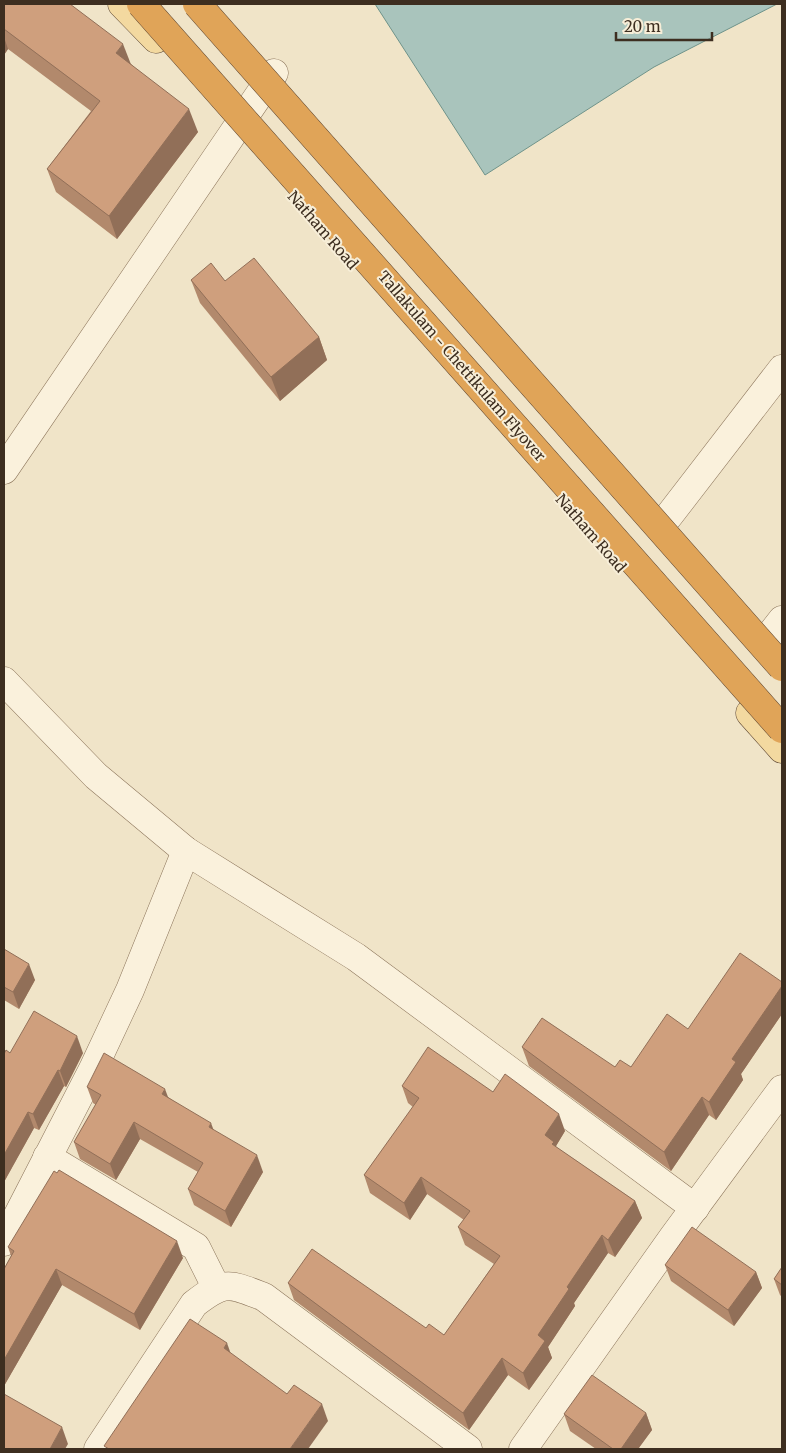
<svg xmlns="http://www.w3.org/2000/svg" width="786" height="1453" viewBox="0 0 786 1453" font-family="Merriweather,serif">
<rect width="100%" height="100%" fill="#f0e4c8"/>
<polygon fill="#a9c4bc" stroke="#6f938a" points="375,4 777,4 654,67 485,175"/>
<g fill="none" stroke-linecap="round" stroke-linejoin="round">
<g stroke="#8d765c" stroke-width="29">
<g id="minor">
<polyline points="4,470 274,73"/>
<polyline points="668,517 782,369"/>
<polyline points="771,634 782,620"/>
<polyline points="4,681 96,776 186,851 356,957 695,1208"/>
<polyline points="47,1157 196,1247 216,1287"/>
<polyline points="4,1242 93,1069 130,990 186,851"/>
<path d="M98,1449L194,1304C225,1280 228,1283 264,1297L468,1449"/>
<polyline points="523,1449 673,1237 782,1089"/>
</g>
</g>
<g stroke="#5b4430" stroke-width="29">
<g id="major">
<polyline points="122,4 156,39"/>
<polyline points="750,713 782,749"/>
</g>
</g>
<use href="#minor" stroke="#faf1dc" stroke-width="28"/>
<use href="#major" stroke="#f3d9a0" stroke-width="28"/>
<g stroke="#5b4430" stroke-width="29" stroke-linecap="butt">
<g id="highway-bridge">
<polyline points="141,4 782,729"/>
<polyline points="197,4 782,667"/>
</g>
</g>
<use href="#highway-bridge" stroke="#e0a458" stroke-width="28"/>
</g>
<g fill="#b2896c">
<polygon points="4,4 131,64 198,132 117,239 56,192 47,169 91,111 8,49 4,55"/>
<polygon points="191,280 225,281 319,337 327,360 280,401 200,303"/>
<polygon points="4,949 35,980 19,1009 4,1000"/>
<polygon points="782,982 782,1014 741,1074 743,1080 716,1120 709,1115 671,1171 529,1066 522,1047 615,1067 631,1067 688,1029"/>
<polygon points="10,1053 83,1053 66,1087 64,1086 39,1130 34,1128 4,1182 4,1054"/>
<polygon points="402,1086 493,1092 565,1131 556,1146 556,1147 635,1201 642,1218 615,1257 608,1253 574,1303 575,1306 548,1347 552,1358 529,1390 508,1375 469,1430 294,1300 288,1283 426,1328 444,1335 494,1264 465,1245 458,1227 464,1220 427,1194 410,1220 370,1193 364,1175 413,1107 408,1103"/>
<polygon points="87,1087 168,1097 214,1131 263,1172 231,1227 194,1205 188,1189 198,1172 140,1139 116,1180 80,1159 74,1142 96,1105 93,1103"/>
<polygon points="8,1247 183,1258 140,1330 62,1285 4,1386 4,1269 11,1256"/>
<polygon points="665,1265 756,1272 762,1288 734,1326 671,1281"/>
<polygon points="782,1267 782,1297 780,1295 774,1279"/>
<polygon points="646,1413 652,1430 638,1449 596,1449 570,1431 564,1414"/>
</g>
<g fill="#916f58">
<polygon points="4,37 8,49 4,55"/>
<polygon points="123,44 132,67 116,53"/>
<polygon points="189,109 198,132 117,239 109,216"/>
<polygon points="319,337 327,360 280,401 271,377"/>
<polygon points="29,964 35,980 19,1009 13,992"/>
<polygon points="782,986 782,1014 741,1074 743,1080 716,1120 709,1102 732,1059"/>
<polygon points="77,1036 83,1053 66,1087 60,1071"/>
<polygon points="58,1070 64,1086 39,1130 33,1114"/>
<polygon points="165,1089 171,1105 162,1094"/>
<polygon points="702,1097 709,1115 671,1171 664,1152"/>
<polygon points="28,1112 34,1128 4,1182 4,1155"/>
<polygon points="559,1114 565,1131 556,1146 560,1159 545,1135"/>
<polygon points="134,1122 140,1139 116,1180 110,1164"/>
<polygon points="211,1123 217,1139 209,1127"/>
<polygon points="257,1155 263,1172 231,1227 225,1211"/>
<polygon points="421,1177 427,1194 410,1220 404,1203"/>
<polygon points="635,1201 642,1218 615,1257 608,1240"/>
<polygon points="602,1235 608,1253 574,1303 575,1306 548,1347 552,1358 529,1390 523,1373 538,1335 567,1287"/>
<polygon points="177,1241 183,1258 140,1330 134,1314"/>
<polygon points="56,1269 62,1285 4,1386 4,1360"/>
<polygon points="756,1272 762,1288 734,1326 728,1310"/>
<polygon points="227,1343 233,1360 224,1348"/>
<polygon points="502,1358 508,1375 469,1430 463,1413"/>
<polygon points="322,1404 328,1421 308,1449 290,1449"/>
<polygon points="646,1413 652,1430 638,1449 621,1449"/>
<polygon points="62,1427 68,1444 65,1449 50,1449"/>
</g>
<g fill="#cf9f7d" stroke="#916f58">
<polygon points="4,4 70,4 123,44 116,53 189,109 109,216 47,169 100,101 4,29"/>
<polygon points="254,258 319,337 271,377 191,280 211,263 225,281"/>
<polygon points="4,949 29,964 13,992 4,987"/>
<polygon points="740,953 782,982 782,986 732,1059 736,1062 709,1102 702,1097 664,1152 522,1047 542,1018 615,1067 620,1060 631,1067 667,1014 688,1029"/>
<polygon points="34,1011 77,1036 60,1071 58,1070 33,1114 28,1112 4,1155 4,1054 6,1050 10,1053"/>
<polygon points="428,1047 493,1092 505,1074 559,1114 545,1135 554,1142 552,1144 635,1201 608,1240 602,1235 567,1287 569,1289 538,1335 545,1341 523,1373 502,1358 463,1413 288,1283 312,1249 426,1328 429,1324 444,1335 500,1256 458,1227 470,1211 421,1177 404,1203 364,1175 419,1098 402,1086"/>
<polygon points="104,1053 165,1089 162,1094 211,1123 209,1127 257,1155 225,1211 188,1189 203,1163 134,1122 110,1164 74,1142 101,1095 87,1087"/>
<polygon points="59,1170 177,1241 134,1314 56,1269 4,1360 4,1269 14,1251 8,1247 54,1171 57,1173"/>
<polygon points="692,1227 756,1272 728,1310 665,1265"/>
<polygon points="782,1267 782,1285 774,1279"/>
<polygon points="190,1319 227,1343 224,1348 287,1394 294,1385 322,1404 290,1449 109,1449 104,1446"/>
<polygon points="592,1375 646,1413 621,1449 613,1449 564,1414"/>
<polygon points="4,1394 62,1427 50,1449 4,1449"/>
</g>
<g text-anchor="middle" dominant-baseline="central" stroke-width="4" stroke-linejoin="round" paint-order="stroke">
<g font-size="15" fill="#3d2e20" stroke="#f7eed8">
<text transform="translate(323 230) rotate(49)">Natham Road</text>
<text transform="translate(462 366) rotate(49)">Tallakulam - Chettikulam Flyover</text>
<text transform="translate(591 533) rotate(49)">Natham Road</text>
</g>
</g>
<rect width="786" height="1453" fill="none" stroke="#3d2e20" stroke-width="10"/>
<path d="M616 32v8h96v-8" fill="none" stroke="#3d2e20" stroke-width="2.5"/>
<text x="624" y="32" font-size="15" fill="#3d2e20" stroke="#f7eed8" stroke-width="4" paint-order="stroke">20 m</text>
</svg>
